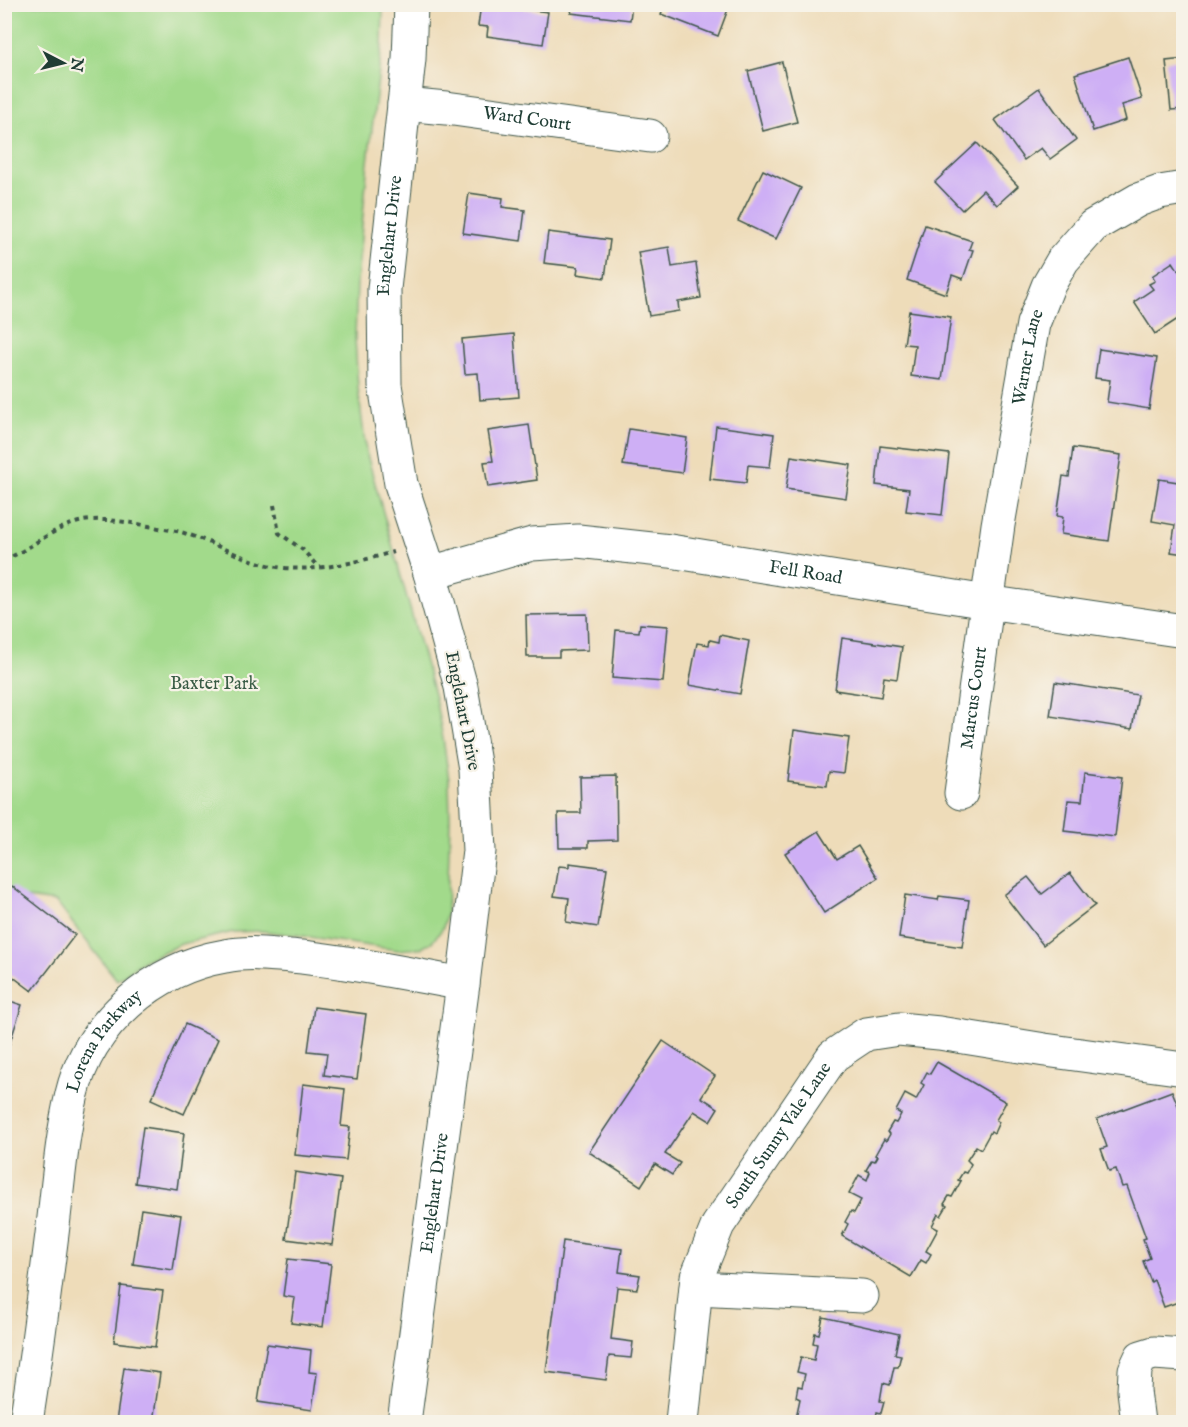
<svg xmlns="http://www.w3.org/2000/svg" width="1188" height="1427" viewBox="0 0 1188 1427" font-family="'IM FELL English',serif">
<rect width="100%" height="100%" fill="#f7f3e8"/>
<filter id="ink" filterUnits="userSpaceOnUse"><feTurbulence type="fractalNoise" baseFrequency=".0167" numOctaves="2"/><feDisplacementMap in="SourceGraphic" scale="12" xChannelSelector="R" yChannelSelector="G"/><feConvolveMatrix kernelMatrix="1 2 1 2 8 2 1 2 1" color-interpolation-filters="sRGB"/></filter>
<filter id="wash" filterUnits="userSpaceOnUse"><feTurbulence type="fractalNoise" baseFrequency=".008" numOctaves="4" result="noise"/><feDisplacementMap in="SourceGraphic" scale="24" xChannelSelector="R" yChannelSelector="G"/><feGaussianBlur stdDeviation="1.35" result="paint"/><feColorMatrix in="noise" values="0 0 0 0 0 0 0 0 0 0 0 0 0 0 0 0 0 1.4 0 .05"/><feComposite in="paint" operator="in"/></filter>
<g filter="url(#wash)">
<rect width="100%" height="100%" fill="#eedcb9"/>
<polygon fill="#a2da8b" stroke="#608c60" stroke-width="1.5" points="5,5 383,5 382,45 367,171 357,282 355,338 358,388 366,451 435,698 443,738 449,780 450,820 447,912 443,928 433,941 422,948 397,950 296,935 261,931 233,932 181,944 145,960 117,980 56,902 5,895"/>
<g id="blocks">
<g fill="#ceaff5">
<polygon points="481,4 525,4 524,9 548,12 543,44 487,36 488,27 478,26"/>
<polygon points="573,4 632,4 630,20 571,13"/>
<polygon points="665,4 730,4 718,36 661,14"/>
<polygon points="1128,57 1142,99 1122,105 1126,120 1093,131 1075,74"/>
<polygon points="1184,59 1184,109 1171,110 1166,61"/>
<polygon points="782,62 797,122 763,131 748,71"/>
<polygon points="1039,88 1076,140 1050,159 1041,148 1024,160 995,120"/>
<polygon points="977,143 1018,186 997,205 983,190 962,210 935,182"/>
<polygon points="763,170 801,188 776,239 738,221"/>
<polygon points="469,193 503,198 502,207 525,210 521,241 463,233"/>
<polygon points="925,225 972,241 969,249 973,250 963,279 952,275 946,294 907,280"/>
<polygon points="548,232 610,240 605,278 577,274 578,267 544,263"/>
<polygon points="669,247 672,267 696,263 701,298 678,302 679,311 649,316 638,252"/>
<polygon points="1173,262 1184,279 1184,315 1155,334 1134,302 1153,289 1149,284 1155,281 1152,276"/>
<polygon points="909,311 951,317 942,380 911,376 915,345 904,344"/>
<polygon points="514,334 519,397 480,400 478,373 465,374 462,339"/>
<polygon points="1099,349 1157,358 1149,409 1107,402 1110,380 1095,378"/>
<polygon points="529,425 537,480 488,487 484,462 493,461 488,431"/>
<polygon points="716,426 774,434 770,467 748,465 746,483 710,479"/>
<polygon points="629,429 687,438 682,473 623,465"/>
<polygon points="880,446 949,454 942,515 906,511 909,489 876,485"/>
<polygon points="1073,448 1121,455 1109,541 1061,534 1063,517 1057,516 1063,476 1069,477"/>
<polygon points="791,456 851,465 846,498 786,489"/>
<polygon points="1159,479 1184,483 1184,554 1171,552 1175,525 1152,521"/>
<polygon points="587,614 588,650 559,651 559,657 527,657 526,615"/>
<polygon points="640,624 668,626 663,682 612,678 616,630 639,632"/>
<polygon points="720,635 749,641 740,694 689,685 697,643 709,645 710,640 719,642"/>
<polygon points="842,638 902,647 897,679 884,677 881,697 835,690"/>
<polygon points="1055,682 1138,695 1132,729 1050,716"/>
<polygon points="794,730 849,738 844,773 829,771 827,786 788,781"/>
<polygon points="1085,772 1122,777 1115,837 1064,831 1068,800 1082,801"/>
<polygon points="616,776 617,840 588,841 588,848 559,848 558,813 581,813 580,777"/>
<polygon points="819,831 837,859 858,846 878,878 824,913 785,853"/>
<polygon points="569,863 607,868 598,927 566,922 569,898 554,896 559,866 569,867"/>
<polygon points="1070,873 1095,905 1043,945 1004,895 1028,877 1042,894"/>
<polygon points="12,886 75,935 32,991 4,970 4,896"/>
<polygon points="905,895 938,900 939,896 969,900 962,947 899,938"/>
<polygon points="4,999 22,1005 5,1058 4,1058"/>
<polygon points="314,1007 366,1014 357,1079 324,1075 327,1053 308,1051"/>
<polygon points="185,1024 218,1039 184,1114 151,1099"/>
<polygon points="663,1041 715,1076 701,1097 718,1108 710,1121 694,1111 665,1154 680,1163 672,1175 655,1164 641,1186 589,1152"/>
<polygon points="937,1062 1006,1102 996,1120 999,1122 994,1133 991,1131 981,1149 976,1146 967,1160 971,1164 966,1173 963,1172 958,1180 961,1181 952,1197 949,1196 944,1204 947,1206 941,1216 938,1214 932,1226 938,1229 926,1251 931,1254 926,1263 921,1260 911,1277 842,1236 848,1224 845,1222 851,1211 854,1213 861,1200 849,1194 859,1175 867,1180 870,1172 866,1170 872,1160 875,1161 878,1156 875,1155 884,1139 886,1141 890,1134 887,1132 893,1122 896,1123 901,1114 896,1111 905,1094 916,1100 924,1085 921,1083 927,1072 930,1074"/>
<polygon points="303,1084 345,1089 341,1126 350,1127 346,1160 295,1155"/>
<polygon points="1172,1091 1184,1120 1184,1300 1164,1307 1154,1280 1151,1282 1143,1261 1150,1258 1143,1239 1146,1238 1127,1186 1122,1187 1116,1169 1109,1171 1101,1149 1107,1147 1097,1119"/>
<polygon points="143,1127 184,1133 177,1189 135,1183"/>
<polygon points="295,1172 341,1179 332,1245 286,1239"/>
<polygon points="141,1209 181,1215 173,1270 133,1264"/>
<polygon points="563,1241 622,1249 619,1272 640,1275 637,1289 617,1287 611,1339 633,1342 631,1358 609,1356 606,1380 546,1372"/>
<polygon points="288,1259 331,1264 323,1327 291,1323 295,1298 283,1296"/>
<polygon points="121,1286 163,1291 155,1347 114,1342"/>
<polygon points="823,1317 899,1334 895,1354 901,1355 898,1367 894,1367 890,1385 883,1383 880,1401 884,1402 881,1413 877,1412 875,1422 795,1422 800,1399 796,1397 798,1386 802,1387 805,1374 797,1372 801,1357 814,1360 817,1344 813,1343 815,1333 819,1334"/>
<polygon points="267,1344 311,1350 309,1372 317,1373 312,1410 258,1402"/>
<polygon points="124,1368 160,1373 153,1422 116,1422"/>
</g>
</g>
</g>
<g filter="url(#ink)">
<use href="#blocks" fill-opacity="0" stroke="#3e5548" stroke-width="1.5"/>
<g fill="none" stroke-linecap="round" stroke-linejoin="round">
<g stroke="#3e5548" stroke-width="35">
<g id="minor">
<path id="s1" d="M404,104L446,108L650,136"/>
<path id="s2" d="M430,573L532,544L578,541L670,551L987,602L1184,631"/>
<path id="s3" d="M961,793L998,525L1033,324L1048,286L1063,260L1093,226L1138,200L1160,192L1184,188"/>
<polyline points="696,1288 862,1296"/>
<path id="s4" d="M26,1422C36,1360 44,1297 52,1234C58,1187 61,1140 72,1094C89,1023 154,968 225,956C250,951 277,955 302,957C356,963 409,974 463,984"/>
<path id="s5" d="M404,1422L463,984L479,851L475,769L461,687L430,573L401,484L385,385L384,289L409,59L411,4"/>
<path id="s6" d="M682,1422L697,1277L718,1225L833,1056L866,1034L899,1029L939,1033L1045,1050L1184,1069"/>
<polyline points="1138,1422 1134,1391 1135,1370 1141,1357 1154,1353 1184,1355"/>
</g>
</g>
<g stroke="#3e5548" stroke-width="4" stroke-dasharray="4.5 4.5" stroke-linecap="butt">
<polyline points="274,505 279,533 303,550 318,567"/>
<path d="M4,560C34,548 56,523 91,520C112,519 133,523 154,527C163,529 173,530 181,532C214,542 251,565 285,568C321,571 358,562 393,552"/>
</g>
<use href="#minor" stroke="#fff" stroke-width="33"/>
</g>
</g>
<g text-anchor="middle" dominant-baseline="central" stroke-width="4.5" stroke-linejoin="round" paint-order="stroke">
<g font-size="18" fill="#1f3d34" stroke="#f7f3e8">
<text stroke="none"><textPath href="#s1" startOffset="124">Ward Court</textPath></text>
<text stroke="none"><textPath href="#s5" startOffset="1203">Englehart Drive</textPath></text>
<text stroke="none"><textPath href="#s3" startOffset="441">Warner Lane</textPath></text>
<text stroke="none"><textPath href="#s2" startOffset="382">Fell Road</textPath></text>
<text stroke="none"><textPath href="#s3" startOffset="96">Marcus Court</textPath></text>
<text transform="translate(462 711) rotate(79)">Englehart Drive</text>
<text stroke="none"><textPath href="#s4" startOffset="394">Lorena Parkway</textPath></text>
<text stroke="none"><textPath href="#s6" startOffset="310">South Sunny Vale Lane</textPath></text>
<text stroke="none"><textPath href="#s5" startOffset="231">Englehart Drive</textPath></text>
</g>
<g font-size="18" fill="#395c45" stroke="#f7f3e8">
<text x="214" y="684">Baxter Park</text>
</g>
</g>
<rect width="1188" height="1427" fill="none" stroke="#f7f3e8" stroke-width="24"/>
<g transform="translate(63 63) rotate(97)" stroke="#f7f3e8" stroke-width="4.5" paint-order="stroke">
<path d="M0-4.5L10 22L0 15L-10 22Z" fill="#1f3d34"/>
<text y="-9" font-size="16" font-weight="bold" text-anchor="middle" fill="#1f3d34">N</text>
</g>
</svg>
